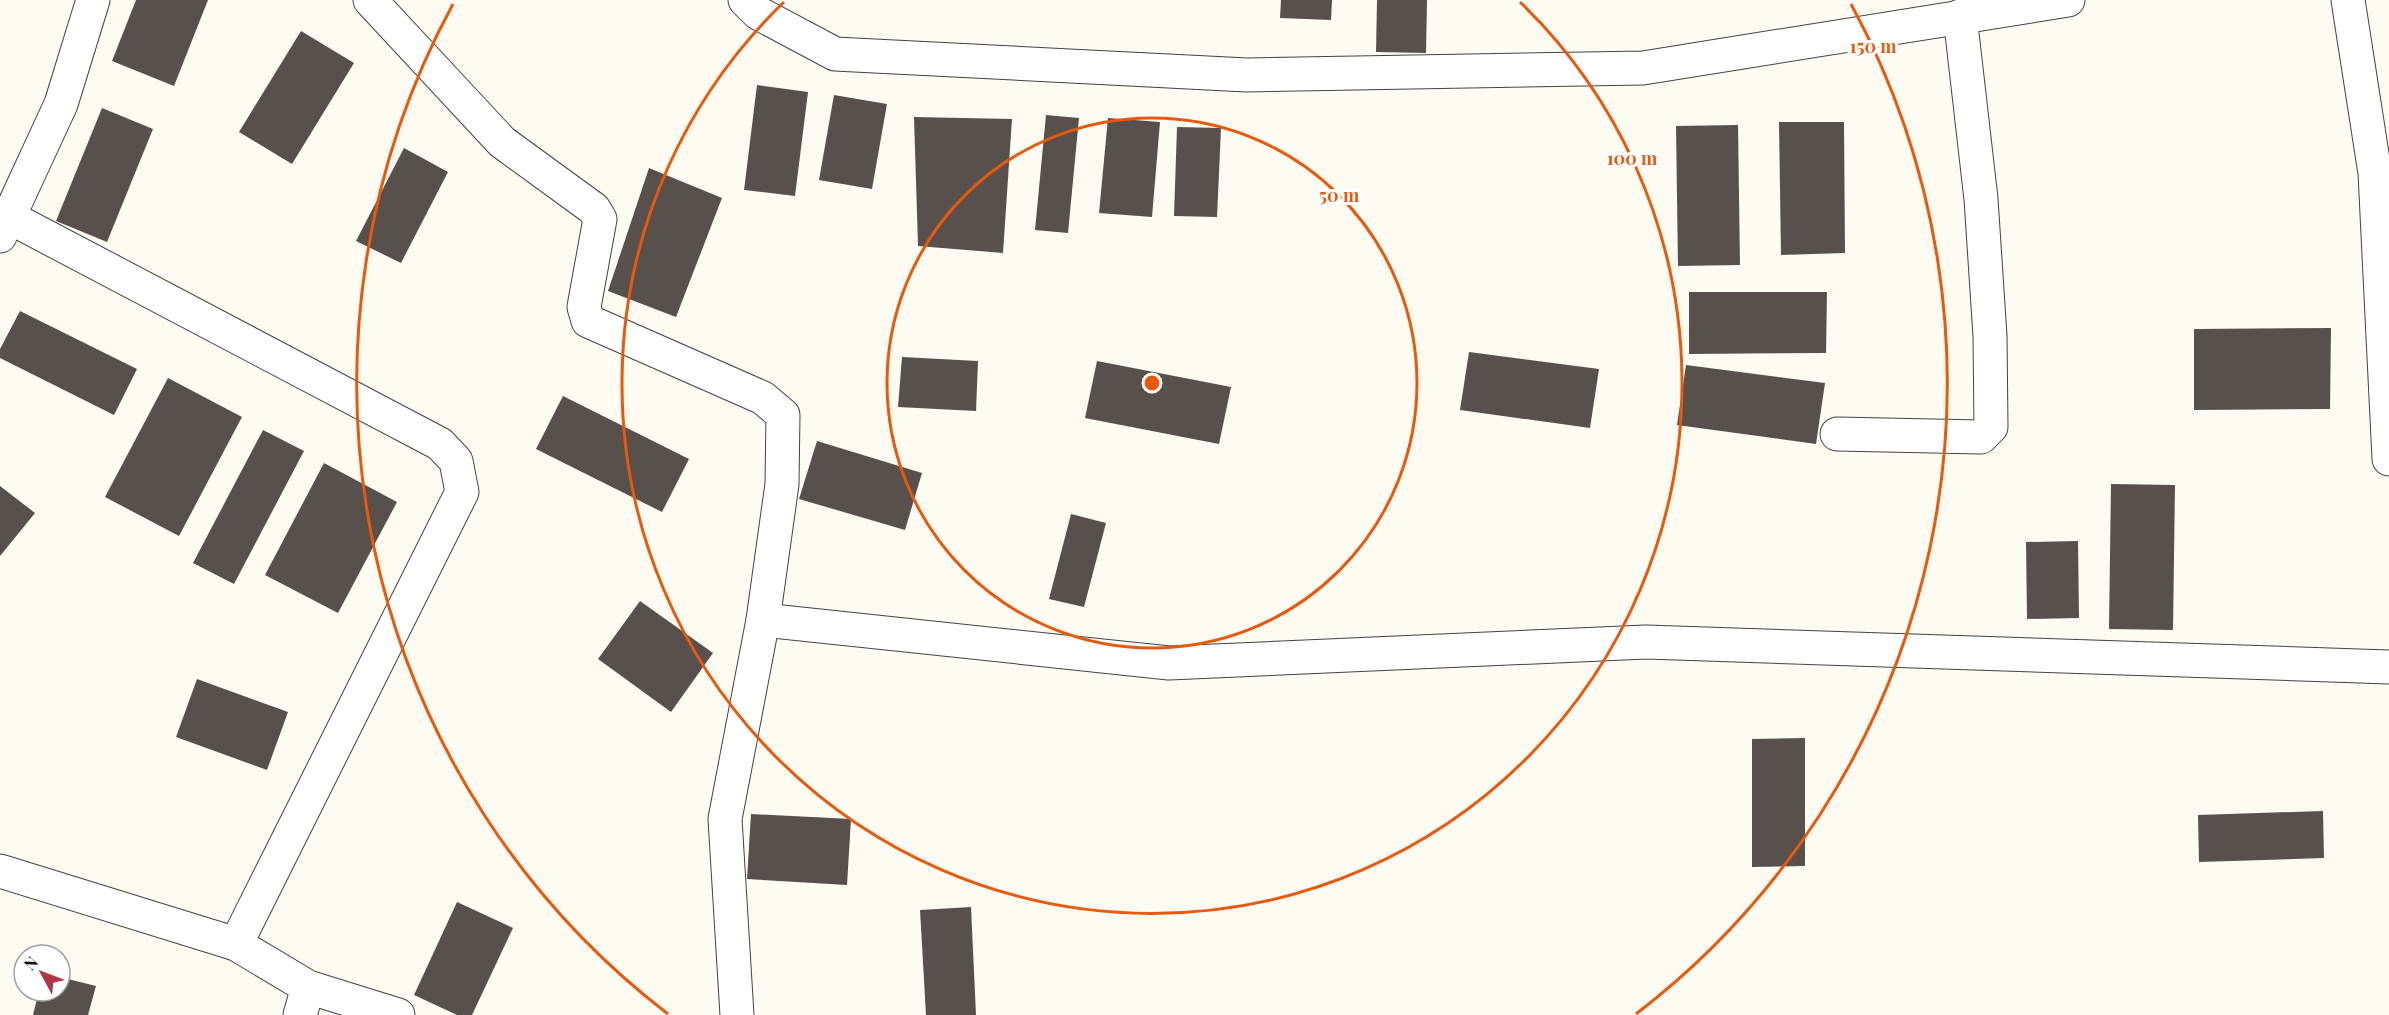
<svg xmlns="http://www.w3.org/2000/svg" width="2389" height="1015" viewBox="0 0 2389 1015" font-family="'Playfair Display',serif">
<rect width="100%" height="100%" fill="#fefbf3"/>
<g fill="#57504d">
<polygon points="136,0 208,0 174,86 112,61"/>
<polygon points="1281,0 1332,0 1331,20 1280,18"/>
<polygon points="1377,0 1427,0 1426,53 1376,52"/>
<polygon points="301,31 354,63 292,164 239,132"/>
<polygon points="757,85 808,92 795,196 744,190"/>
<polygon points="834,95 887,104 872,189 819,180"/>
<polygon points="102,108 153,129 107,242 56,221"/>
<polygon points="1046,115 1079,118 1068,233 1035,230"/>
<polygon points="914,117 1012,119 1003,253 918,246"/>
<polygon points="1108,118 1160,122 1152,217 1099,213"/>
<polygon points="1779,122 1844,122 1845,253 1781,255"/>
<polygon points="1738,125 1740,265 1678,266 1676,126"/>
<polygon points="1177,127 1221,128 1217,217 1174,216"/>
<polygon points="404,148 448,172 401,263 356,241"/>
<polygon points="649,168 722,198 676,317 608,291"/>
<polygon points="1689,292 1827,292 1826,353 1689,354"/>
<polygon points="20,311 137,369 114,415 0,358 0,349"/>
<polygon points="2331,328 2330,409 2194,410 2194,329"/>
<polygon points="1469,352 1599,369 1590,428 1460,410"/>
<polygon points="902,357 978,361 976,411 898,407"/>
<polygon points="1097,361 1231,387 1219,444 1085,418"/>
<polygon points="1686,365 1825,383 1816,444 1677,425"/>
<polygon points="168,378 242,417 179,536 105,497"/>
<polygon points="563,396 689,459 662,512 536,449"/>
<polygon points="263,430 304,451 234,584 193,563"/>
<polygon points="817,441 922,473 905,530 799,499"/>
<polygon points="324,463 397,502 338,613 265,575"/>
<polygon points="2111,484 2175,485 2173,630 2109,629"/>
<polygon points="0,486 35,513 0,556"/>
<polygon points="1071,514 1106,523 1084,607 1049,599"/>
<polygon points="2078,541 2079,618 2027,619 2026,542"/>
<polygon points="640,601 713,653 671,712 598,659"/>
<polygon points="197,679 288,712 267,770 176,737"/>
<polygon points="1805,738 1805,866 1752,867 1752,739"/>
<polygon points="2323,811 2324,858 2199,862 2198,815"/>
<polygon points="751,814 851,819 847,885 747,879"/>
<polygon points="457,902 513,928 472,1015 457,1015 414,995"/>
<polygon points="971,907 976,1015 926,1015 920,910"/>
<polygon points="60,977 96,986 88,1015 33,1015 39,991 60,991"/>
</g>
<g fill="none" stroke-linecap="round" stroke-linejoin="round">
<g stroke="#424242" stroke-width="35">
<g id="minor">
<polyline points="370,0 502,142 594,209 600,219 584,307 588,321 763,398 783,415 782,484 763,620 725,819 737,1015"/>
<polyline points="745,0 758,13 835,54 1247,75 1643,68 2068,0"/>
<polyline points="2348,0 2375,173 2389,459"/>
<polyline points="9,217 440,444 456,461 462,492 236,944"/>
<polyline points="0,236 61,104 93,0"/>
<polyline points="1837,434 1981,437 1991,427 1990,336 1981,199 1960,16"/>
<polyline points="763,620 1169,663 1646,642 2389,667"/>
<polyline points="0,871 236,944 308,987 398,1015"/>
<polyline points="300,1015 308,987"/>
</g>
</g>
<use href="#minor" stroke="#fff" stroke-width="33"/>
</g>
<g fill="none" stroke="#e8590c" stroke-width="3">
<circle cx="1152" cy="383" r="265"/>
<path d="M1520 2A530 530 0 1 1 784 2"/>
<path d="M668 1014A795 795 0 0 1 453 4M1851 4A795 795 0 0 1 1636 1014"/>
</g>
<circle cx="1152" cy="383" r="9" fill="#e8590c" stroke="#fff" stroke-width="3"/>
<g font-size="18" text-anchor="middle" font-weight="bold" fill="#e8590c" stroke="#fff" stroke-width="6" stroke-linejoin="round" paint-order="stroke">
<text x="1873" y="53">150 m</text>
<text x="1632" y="165">100 m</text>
<text x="1339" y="202">50 m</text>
</g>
<g transform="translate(42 973) rotate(311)"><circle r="28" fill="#ffffff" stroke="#9f9f9f" stroke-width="1.5"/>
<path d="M0-4.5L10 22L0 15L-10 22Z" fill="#b13645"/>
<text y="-9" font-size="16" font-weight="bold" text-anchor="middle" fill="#0f0f0f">N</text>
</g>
</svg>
